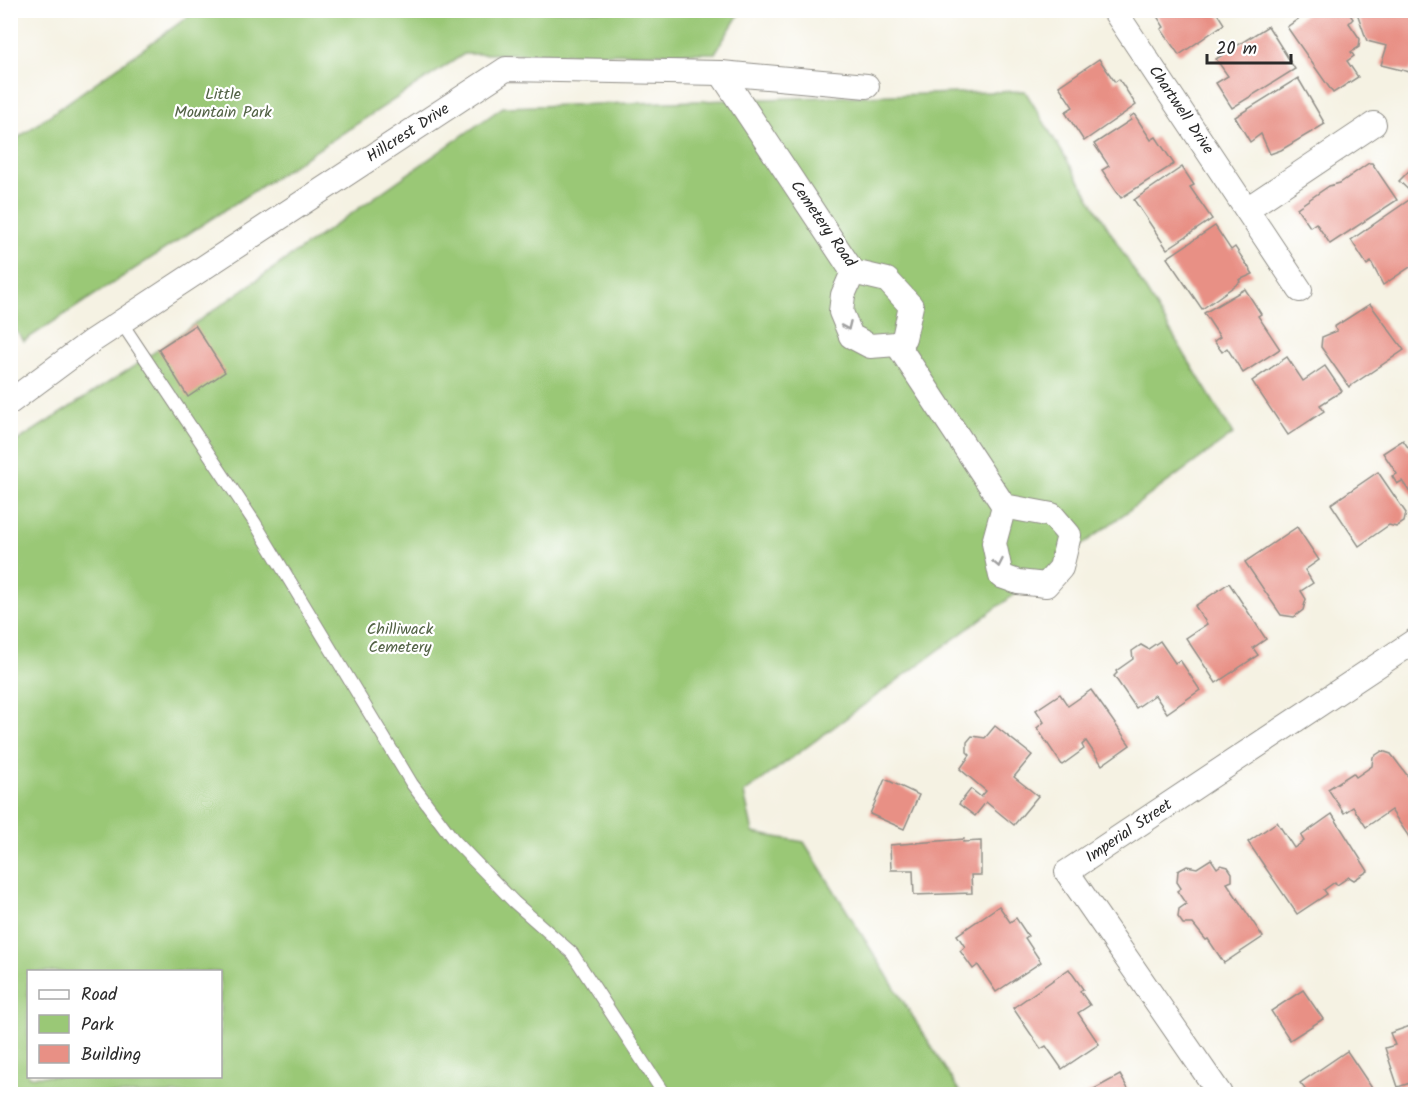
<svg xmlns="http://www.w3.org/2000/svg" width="1426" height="1105" viewBox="0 0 1426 1105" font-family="Kalam,sans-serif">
<rect width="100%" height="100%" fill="#fff"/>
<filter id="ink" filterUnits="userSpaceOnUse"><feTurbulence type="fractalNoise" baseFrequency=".0167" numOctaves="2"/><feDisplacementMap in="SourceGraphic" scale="12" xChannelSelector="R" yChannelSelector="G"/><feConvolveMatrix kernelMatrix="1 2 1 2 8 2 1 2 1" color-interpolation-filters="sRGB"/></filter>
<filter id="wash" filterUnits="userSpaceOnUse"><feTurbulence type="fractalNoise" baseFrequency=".008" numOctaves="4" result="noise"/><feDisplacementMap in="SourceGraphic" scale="24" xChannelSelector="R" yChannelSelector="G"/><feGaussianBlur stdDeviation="1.35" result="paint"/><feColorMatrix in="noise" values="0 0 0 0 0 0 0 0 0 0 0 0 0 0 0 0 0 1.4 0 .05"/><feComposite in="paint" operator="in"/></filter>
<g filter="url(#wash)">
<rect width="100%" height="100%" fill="#f5f2e3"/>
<g fill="#9ac876" stroke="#627a50" stroke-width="1.5" fill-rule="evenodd">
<polygon points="196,11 196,10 741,11 715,53 464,54 24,341 11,325 11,143"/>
<path d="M1025,91L1233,434L744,793L753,833L804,842L961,1094H11V445L136,365L503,107ZM28,972H220V1076H28Z"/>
</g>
<g id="blocks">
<g fill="#e89085">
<polygon points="1153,10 1215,10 1224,24 1179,55 1161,29 1164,27"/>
<polygon points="1311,10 1347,10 1353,19 1349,23 1360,39 1359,47 1351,52 1354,56 1347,61 1358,77 1333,93 1287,27"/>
<polygon points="1356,10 1416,10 1416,58 1410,72 1381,65 1387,46 1367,41"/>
<polygon points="1268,26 1295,69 1232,108 1216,83 1228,76 1216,59"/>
<polygon points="1099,59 1115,82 1119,79 1136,105 1084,141 1065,112 1073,107 1059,86"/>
<polygon points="1298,78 1325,124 1281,150 1270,154 1261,134 1250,142 1235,117"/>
<polygon points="1134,114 1151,140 1156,137 1174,164 1121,198 1102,170 1109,166 1094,144 1131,120 1130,117"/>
<polygon points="1369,163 1372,163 1397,200 1330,244 1316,223 1310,227 1297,208 1329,186 1340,183"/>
<polygon points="1416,164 1416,197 1399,181"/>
<polygon points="1182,167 1194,185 1190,187 1212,219 1167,249 1134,200"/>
<polygon points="1409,200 1416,209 1416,263 1383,285 1371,262 1367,265 1351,240"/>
<polygon points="1215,226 1231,250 1235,247 1253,274 1239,280 1240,282 1202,309 1167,258"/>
<polygon points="1245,289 1261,314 1258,316 1280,349 1243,373 1227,348 1222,352 1214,341 1220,337 1204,313"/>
<polygon points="1370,304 1404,350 1349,387 1321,347 1322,337 1337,331 1334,327"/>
<polygon points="195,325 225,372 188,397 158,349"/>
<polygon points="1287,357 1303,381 1325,366 1342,391 1320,405 1324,411 1288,435 1252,381"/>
<polygon points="1403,440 1409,449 1416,444 1416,501 1402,481 1397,484 1392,476 1397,474 1383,453"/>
<polygon points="1378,472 1406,513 1404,522 1396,527 1389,525 1359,546 1331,504"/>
<polygon points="1297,527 1319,560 1305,570 1313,583 1301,591 1306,599 1303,610 1294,617 1281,615 1245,562"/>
<polygon points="1229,583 1266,639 1253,648 1258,655 1216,683 1186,638 1207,624 1195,606"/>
<polygon points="1160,641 1175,663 1180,660 1200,690 1167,713 1155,695 1136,708 1114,676 1117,673 1116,671 1133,659 1132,651 1141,645 1148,649"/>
<polygon points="1091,690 1130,745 1102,765 1086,741 1082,745 1084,749 1062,765 1037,728 1044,722 1036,710 1060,694 1068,706"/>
<polygon points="995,726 1032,755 1014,777 1038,796 1014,825 986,802 975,816 959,804 971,789 981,797 986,791 960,769 970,755 967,752 967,742 972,736 985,738"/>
<polygon points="1382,751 1391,754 1416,787 1416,836 1411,840 1391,810 1366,827 1353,807 1344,813 1328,789 1353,773 1356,777 1372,766 1373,757"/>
<polygon points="885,779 919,795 904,829 870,814"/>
<polygon points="1332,814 1368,871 1354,880 1349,877 1337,885 1335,882 1324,890 1327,894 1297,914 1248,842 1277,822 1294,848 1304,841 1301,836"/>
<polygon points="964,839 963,842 981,841 981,875 971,875 972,893 914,895 913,870 891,870 890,845"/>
<polygon points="1211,859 1217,868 1221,865 1228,867 1232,873 1232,881 1227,883 1263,937 1224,963 1208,939 1206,940 1193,924 1183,924 1178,917 1179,909 1186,904 1177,891 1181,888 1177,882 1178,871 1187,866 1197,868"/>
<polygon points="999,906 1010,922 1016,918 1028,936 1025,938 1041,962 996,992 978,965 973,969 960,951 965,947 957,935"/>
<polygon points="1069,969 1083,989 1080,991 1090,1005 1078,1013 1099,1044 1062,1069 1046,1046 1041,1049 1013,1008"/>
<polygon points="1303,990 1323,1019 1290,1040 1271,1011"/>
<polygon points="1416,1024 1416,1081 1398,1087 1385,1048 1395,1045 1390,1033"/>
<polygon points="1347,1051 1376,1094 1309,1094 1300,1083"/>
<polygon points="1120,1075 1131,1094 1085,1094"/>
</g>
</g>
</g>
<g filter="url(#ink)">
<use href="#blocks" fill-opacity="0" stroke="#908e87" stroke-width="1.5"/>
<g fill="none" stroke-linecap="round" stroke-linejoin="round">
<g stroke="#908e87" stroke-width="14">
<polyline id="service" points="121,322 255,523 412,784 453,839 514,902 572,953 664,1094"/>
</g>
<g stroke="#908e87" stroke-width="26">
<g id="minor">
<polyline points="1114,10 1300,290"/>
<polyline points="721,73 853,272 887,280 911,306 904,338 897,344"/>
<polyline points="1247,209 1374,124"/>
<polyline points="853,272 843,295 841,312 851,336 870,346 897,344"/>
<polyline points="897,344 1004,506 1052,515 1069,535 1061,568 1046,585 1018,582 1001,576 994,543 1004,506"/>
<polyline points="10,402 92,341 506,69 721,73 867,86"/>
<polyline points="1220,1094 1067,872 1416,640"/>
</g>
</g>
<use href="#service" stroke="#fff" stroke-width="12"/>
<use href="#minor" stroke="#fff" stroke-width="24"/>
</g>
<defs><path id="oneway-chevron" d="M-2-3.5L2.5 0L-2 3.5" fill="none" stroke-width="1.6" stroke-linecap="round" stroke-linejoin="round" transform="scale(1.5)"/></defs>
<g stroke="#a0a0a0">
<use href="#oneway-chevron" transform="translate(847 326) rotate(66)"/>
<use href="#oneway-chevron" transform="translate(998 563) rotate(79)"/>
</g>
</g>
<g text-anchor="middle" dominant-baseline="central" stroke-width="4.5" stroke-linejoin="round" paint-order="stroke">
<g font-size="16" fill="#526245" stroke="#fff">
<text x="223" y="94">Little<tspan x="223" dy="18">Mountain Park</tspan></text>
<text x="400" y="629">Chilliwack<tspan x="400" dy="18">Cemetery</tspan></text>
</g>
<g font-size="16" fill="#2b2b2b" stroke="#fff">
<text transform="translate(1181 110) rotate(56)">Chartwell Drive</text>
<text transform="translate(408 133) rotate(-33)">Hillcrest Drive</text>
<text transform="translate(823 224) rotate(55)">Cemetery Road</text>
<text transform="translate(1129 831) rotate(-34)">Imperial Street</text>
</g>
</g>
<rect width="1426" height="1105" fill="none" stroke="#fff" stroke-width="36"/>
<rect x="27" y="970" width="195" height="108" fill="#ffffff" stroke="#aaaaaa" stroke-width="1.5"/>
<rect x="39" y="990" width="30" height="9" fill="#ffffff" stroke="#aaaaaa" stroke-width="1.5"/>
<text x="81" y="1000" font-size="18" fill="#2b2b2b">Road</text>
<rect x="39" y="1015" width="30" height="18" fill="#9ac876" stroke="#aaaaaa" stroke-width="1.5"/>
<text x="81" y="1030" font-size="18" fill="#2b2b2b">Park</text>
<rect x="39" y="1045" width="30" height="18" fill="#e89085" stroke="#aaaaaa" stroke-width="1.5"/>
<text x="81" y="1060" font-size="18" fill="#2b2b2b">Building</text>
<path d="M1207 54v9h84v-9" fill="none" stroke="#2b2b2b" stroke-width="3"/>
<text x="1216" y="54" font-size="18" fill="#2b2b2b" stroke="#ffffff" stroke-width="4.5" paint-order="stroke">20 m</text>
</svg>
